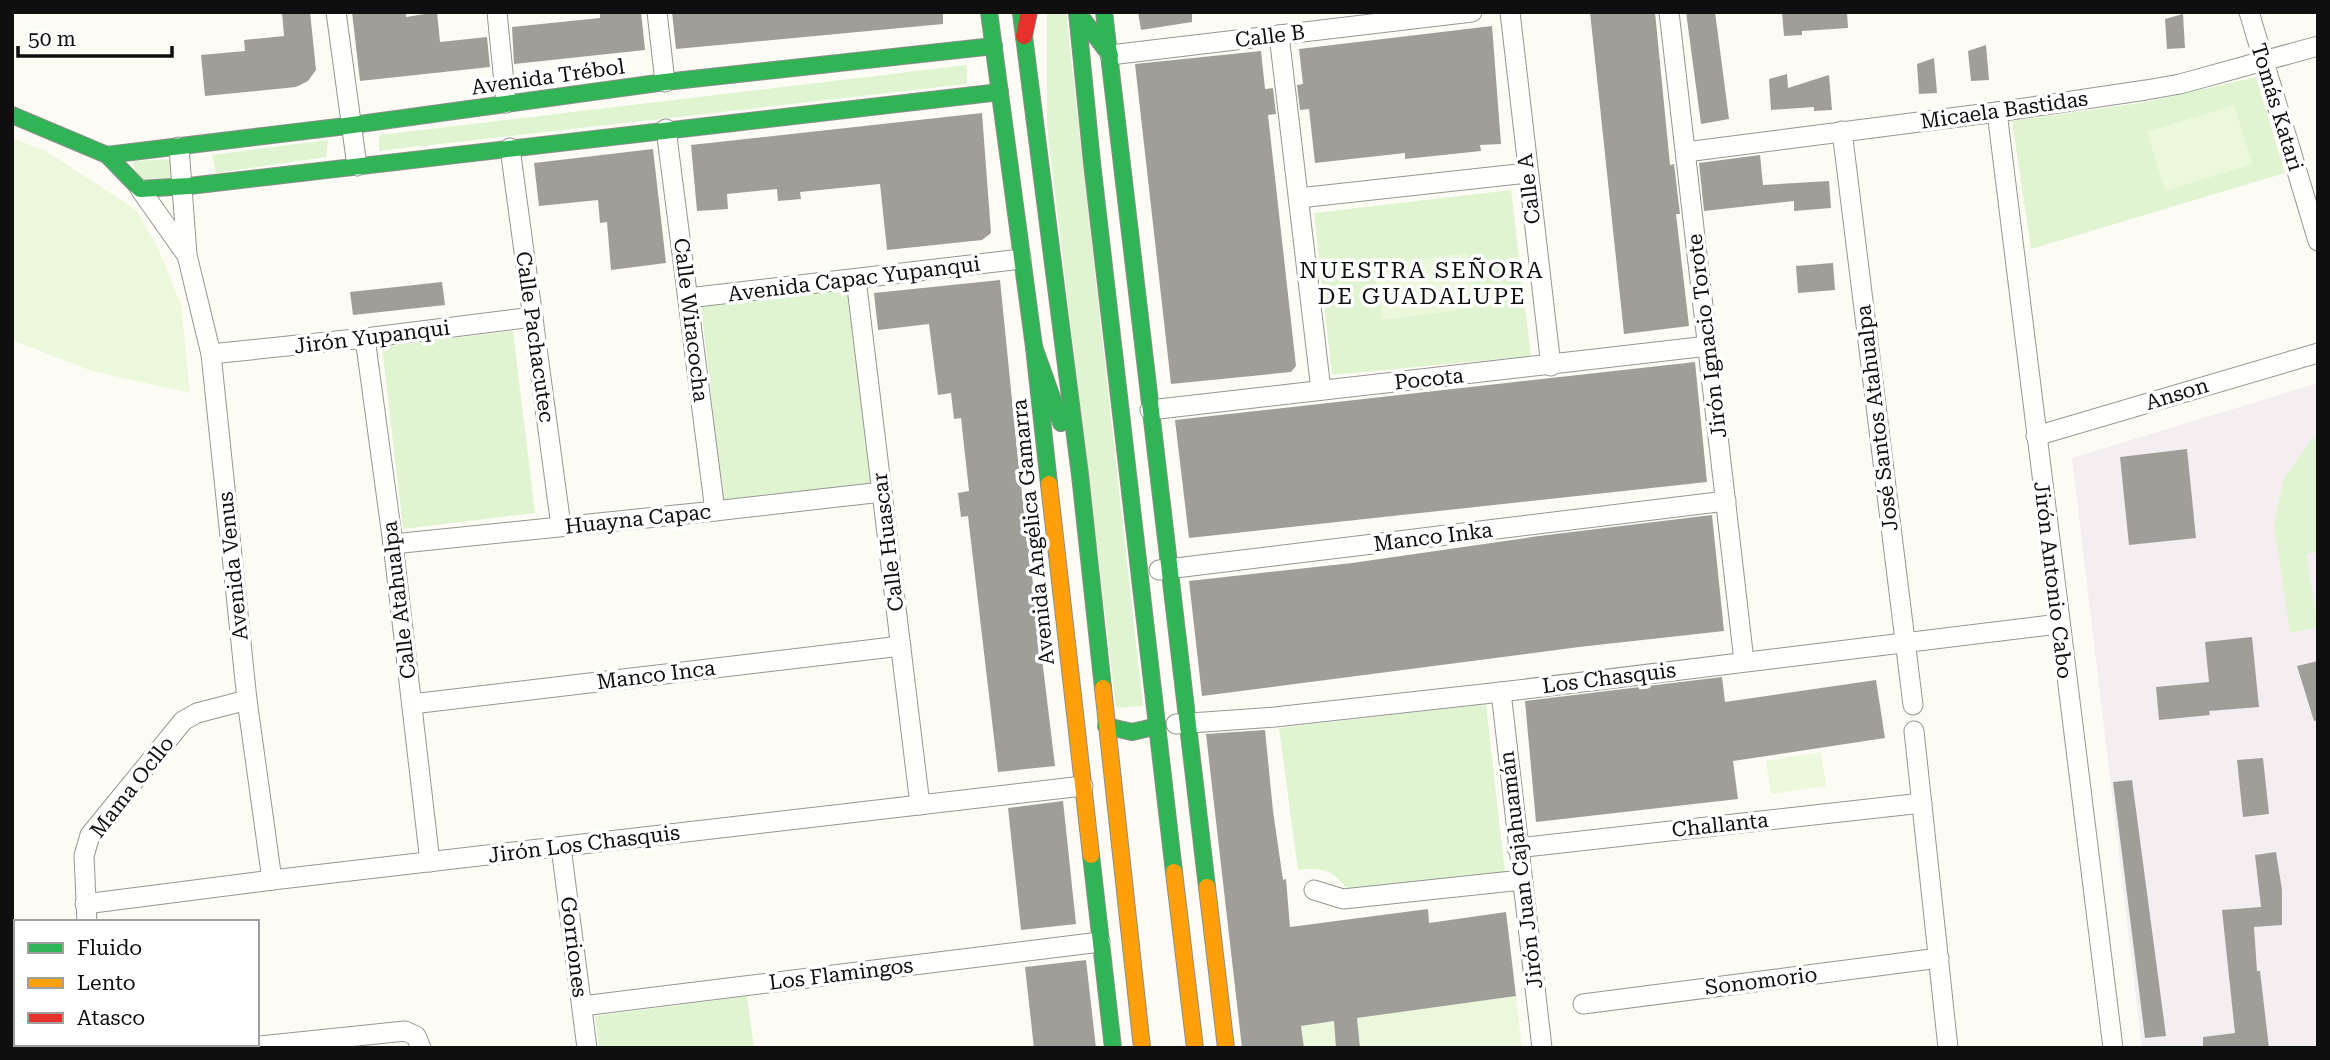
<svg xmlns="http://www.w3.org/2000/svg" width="2330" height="1060" viewBox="0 0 2330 1060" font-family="'Roboto Serif',serif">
<rect width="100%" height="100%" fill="#fcfcf4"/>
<polygon fill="#f4eef1" points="2318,383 2318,1046 2142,1048 2072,458"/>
<g fill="#e0f4d2">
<polygon points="1047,12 1066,12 1143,706 1116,708 1047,126"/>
<polygon points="967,65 967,84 379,151 379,135"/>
<polygon points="2256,77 2285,173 2031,249 2012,121 2147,102"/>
<polygon points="328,140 326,157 216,173 212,155"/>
<polygon points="175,159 177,178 139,181 132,161"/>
<polygon points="1511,190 1531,356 1332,375 1314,213"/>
<polygon points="849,288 871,484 723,501 701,305"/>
<polygon points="513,331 535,513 403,529 382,347"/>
<polygon points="2318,435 2318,552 2306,554 2318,627 2290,633 2274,524 2284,478 2313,438"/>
<path d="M1486,704L1505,873L1348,890C1332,869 1323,867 1298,870L1279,728Z"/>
<polygon points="747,996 754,1048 599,1048 595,1016"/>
</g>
<g fill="#ecf8dc">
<polygon points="2234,105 2252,164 2165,191 2147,132"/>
<polygon points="12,138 46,151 136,210 158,248 181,305 190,393 92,371 12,340"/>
<polygon points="1467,253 1474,308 1382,320 1375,265"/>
<polygon points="1821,752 1826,786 1771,794 1766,761"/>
<polygon points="1516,996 1522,1048 1304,1048 1301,1026"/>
</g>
<g fill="#a09e99">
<polygon points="282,12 310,12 316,70 308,81 296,87 205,96 201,55 245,51 244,40 284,36"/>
<polygon points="352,12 406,12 406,17 437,12 440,42 487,37 490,67 360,81"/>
<polygon points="600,12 641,12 645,50 514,64 512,27 600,18"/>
<polygon points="672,12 943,12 943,24 676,49"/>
<polygon points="1138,12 1192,12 1192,22 1141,30"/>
<polygon points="1590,12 1655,12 1670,165 1674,164 1680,214 1676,214 1689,326 1624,334"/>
<polygon points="1686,12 1715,12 1729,119 1701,124"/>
<polygon points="1782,12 1847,12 1848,28 1802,31 1802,35 1784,36"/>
<polygon points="2183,14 2185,48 2167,49 2165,19"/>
<polygon points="1492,26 1501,144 1480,145 1481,151 1405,159 1405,153 1315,163 1309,109 1300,110 1297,85 1303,84 1299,49"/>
<polygon points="1986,45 1989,80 1971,81 1968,51"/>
<polygon points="1261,51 1265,89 1273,88 1276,114 1268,115 1296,366 1291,372 1171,384 1135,64"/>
<polygon points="1934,58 1937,93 1919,94 1917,64"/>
<polygon points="1787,74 1788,88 1829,75 1832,110 1814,111 1814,107 1771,110 1769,79"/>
<polygon points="982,113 991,233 982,240 887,250 880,184 800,192 801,199 778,201 777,189 727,194 728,209 697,211 691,145"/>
<polygon points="653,149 666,263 611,270 607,222 600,223 598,200 539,206 534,163"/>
<polygon points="1760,155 1763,185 1829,181 1831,208 1794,211 1794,201 1704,211 1699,163"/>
<polygon points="1833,263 1835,290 1798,293 1796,266"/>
<polygon points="1000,280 1018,460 1055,766 998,772 968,516 961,517 958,493 969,491 961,418 954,419 951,393 938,395 929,324 878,330 874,293"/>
<polygon points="442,282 445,305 353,315 350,292"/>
<polygon points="1695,362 1707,482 1189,538 1175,420"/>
<polygon points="2187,449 2196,538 2129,545 2120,457"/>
<polygon points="1712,515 1724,631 1579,647 1202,696 1189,581 1352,563 1539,536"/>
<polygon points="2252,637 2259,707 2209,711 2210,715 2159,720 2156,687 2209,682 2205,642"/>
<polygon points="2318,661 2318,720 2314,721 2297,666"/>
<polygon points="1722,677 1725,702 1876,680 1885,738 1733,761 1738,799 1536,822 1525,701"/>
<polygon points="1265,730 1273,811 1283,880 1286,879 1290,927 1428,909 1429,923 1506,912 1516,996 1357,1018 1360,1048 1336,1048 1334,1021 1301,1026 1304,1048 1242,1048 1206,734"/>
<polygon points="2263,758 2269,814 2243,817 2237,760"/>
<polygon points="2132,780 2166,1036 2145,1038 2113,782"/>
<polygon points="1063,801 1076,924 1021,930 1008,808"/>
<polygon points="2276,852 2282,890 2282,925 2254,927 2257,971 2260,971 2269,1048 2203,1048 2203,1037 2235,1033 2222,910 2261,907 2255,855"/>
<polygon points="1086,960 1096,1048 1034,1048 1025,967"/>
</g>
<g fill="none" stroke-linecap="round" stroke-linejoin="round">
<g stroke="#969692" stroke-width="21">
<g id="street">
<polyline points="336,12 357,166"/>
<polyline points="497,12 506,103"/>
<polyline points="657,12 665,82"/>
<polyline points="1510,12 1551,366"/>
<polyline points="1669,12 1744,661"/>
<polyline points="2249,12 2318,241"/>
<polyline points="1279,35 1321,390"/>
<polyline points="1110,55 1472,12"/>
<polyline points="1997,112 2113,1048"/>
<polyline points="666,129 715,511"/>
<polyline points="1842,131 1913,705"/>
<polyline points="179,147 187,255 211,354 247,700 272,880"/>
<polyline points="510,148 561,526"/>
<polyline points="1686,152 1997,112 2146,90 2180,84 2318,46"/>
<polyline points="140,189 186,254"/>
<polyline points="1299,198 1527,173"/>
<polyline points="856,279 920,805"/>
<polyline points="688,298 1021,259"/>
<polyline points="365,338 393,544 430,862"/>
<polyline points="211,354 365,338 533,317"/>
<polyline points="1150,410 1708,346"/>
<polyline points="2036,436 2318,353"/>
<polyline points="393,544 715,511 882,492"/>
<polyline points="1159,570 1726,501"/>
<polyline points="1501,692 1542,1048"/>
<polyline points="412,704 901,646"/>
<polyline points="1176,724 1275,717 1501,692 2059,624"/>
<polyline points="1914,731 1948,1048"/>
<polyline points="561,847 587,1048"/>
<polyline points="1517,848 1922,803"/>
<polyline points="1314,890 1343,899 1522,880"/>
<polyline points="85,904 272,880 1083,786"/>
<polyline points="87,922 84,856 90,835 183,721 197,713 247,700"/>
<polyline points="12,1002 16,1001"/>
<polyline points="1583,1004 1939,958"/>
<polyline points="582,1006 1100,942"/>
<polyline points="110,1044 113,1048"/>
<polyline points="241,1048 405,1031 416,1036 421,1048"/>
</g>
</g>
<g stroke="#8c8c89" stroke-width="18">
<g id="fast">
<polyline points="989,12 1034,347 1049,484"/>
<polyline points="1077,12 1092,163 1174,872"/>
<polyline points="1104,12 1207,887"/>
<polyline points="1021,13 1080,475 1103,688"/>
<polyline points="1078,13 1110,55"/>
<polyline points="12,115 107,155 140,189 189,186 1000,92"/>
<polyline points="107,155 338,127 665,82 994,46"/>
<polyline points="1034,347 1061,423"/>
<polyline points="1106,726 1132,732 1158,726"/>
<polyline points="1091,855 1113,1048"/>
</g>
</g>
<g stroke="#8c8c89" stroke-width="18">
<g id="slow">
<polyline points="1049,484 1091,855"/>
<polyline points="1103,688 1142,1048"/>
<polyline points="1174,872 1195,1048"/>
<polyline points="1207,887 1226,1048"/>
</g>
</g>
<g stroke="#8c8c89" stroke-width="18">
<polyline id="jam" points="1024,36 1029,12"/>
</g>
<use href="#street" stroke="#fffffd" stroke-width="19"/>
<use href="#fast" stroke="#30b455" stroke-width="16"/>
<use href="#slow" stroke="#ff9f0a" stroke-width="16"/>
<use href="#jam" stroke="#e5322d" stroke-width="16"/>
</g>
<g text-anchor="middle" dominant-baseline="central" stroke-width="7" stroke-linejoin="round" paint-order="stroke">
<g font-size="21" fill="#0f0f0f" stroke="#fff">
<text transform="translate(1270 36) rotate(-7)">Calle B</text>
<text transform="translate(548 77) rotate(-8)">Avenida Trébol</text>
<text transform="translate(2277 107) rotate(73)">Tomás Katari</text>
<text transform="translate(2004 110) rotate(-8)">Micaela Bastidas</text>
<text transform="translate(1529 189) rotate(-97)">Calle A</text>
<text transform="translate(854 279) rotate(-7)">Avenida Capac Yupanqui</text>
<text transform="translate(691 320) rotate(83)">Calle Wiracocha</text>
<text transform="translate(1707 336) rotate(-97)">Jirón Ignacio Torote</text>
<text transform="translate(372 337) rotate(-7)">Jirón Yupanqui</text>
<text transform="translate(535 337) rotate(82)">Calle Pachacutec</text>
<text transform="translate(1429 379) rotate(-6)">Pocota</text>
<text transform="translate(2177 394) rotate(-17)">Anson</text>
<text transform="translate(1877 418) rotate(-97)">José Santos Atahualpa</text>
<text transform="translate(638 519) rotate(-6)">Huayna Capac</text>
<text transform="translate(1033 532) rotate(-96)">Avenida Angélica Gamarra</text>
<text transform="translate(1433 537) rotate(-7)">Manco Inka</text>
<text transform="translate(888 542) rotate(-97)">Calle Huascar</text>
<text transform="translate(233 566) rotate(-96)">Avenida Venus</text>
<text transform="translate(2053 580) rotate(83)">Jirón Antonio Cabo</text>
<text transform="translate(399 600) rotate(-97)">Calle Atahualpa</text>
<text transform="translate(656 675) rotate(-7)">Manco Inca</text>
<text transform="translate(1609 678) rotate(-7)">Los Chasquis</text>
<text transform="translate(132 787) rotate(-52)">Mama Ocllo</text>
<text transform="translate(1720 825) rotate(-6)">Challanta</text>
<text transform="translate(584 844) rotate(-7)">Jirón Los Chasquis</text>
<text transform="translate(1521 870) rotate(-97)">Jirón Juan Cajahuamán</text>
<text transform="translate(574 947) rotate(83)">Gorriones</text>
<text transform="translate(841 974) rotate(-7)">Los Flamingos</text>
<text transform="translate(1761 981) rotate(-7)">Sonomorio</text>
</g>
<g font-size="23" letter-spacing="2" fill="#0f0f0f" stroke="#fff">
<text x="1422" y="270">NUESTRA SEÑORA<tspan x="1422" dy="26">DE GUADALUPE</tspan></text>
</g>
</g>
<rect width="2330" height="1060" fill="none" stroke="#0f0f0f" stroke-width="28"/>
<rect x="14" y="920" width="245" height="126" fill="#ffffff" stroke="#9f9f9f" stroke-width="2"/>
<rect x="28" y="943" width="35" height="10" fill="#30b455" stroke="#9f9f9f" stroke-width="2"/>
<text x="77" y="955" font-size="21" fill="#0f0f0f">Fluido</text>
<rect x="28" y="978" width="35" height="10" fill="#ff9f0a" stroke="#9f9f9f" stroke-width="2"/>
<text x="77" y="990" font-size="21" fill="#0f0f0f">Lento</text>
<rect x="28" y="1013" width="35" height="10" fill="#e5322d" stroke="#9f9f9f" stroke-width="2"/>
<text x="77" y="1025" font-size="21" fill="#0f0f0f">Atasco</text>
<path d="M18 46v10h154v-10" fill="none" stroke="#0f0f0f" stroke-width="3.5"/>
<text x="28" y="46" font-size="21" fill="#0f0f0f" stroke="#ffffff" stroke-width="5" paint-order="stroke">50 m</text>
</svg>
